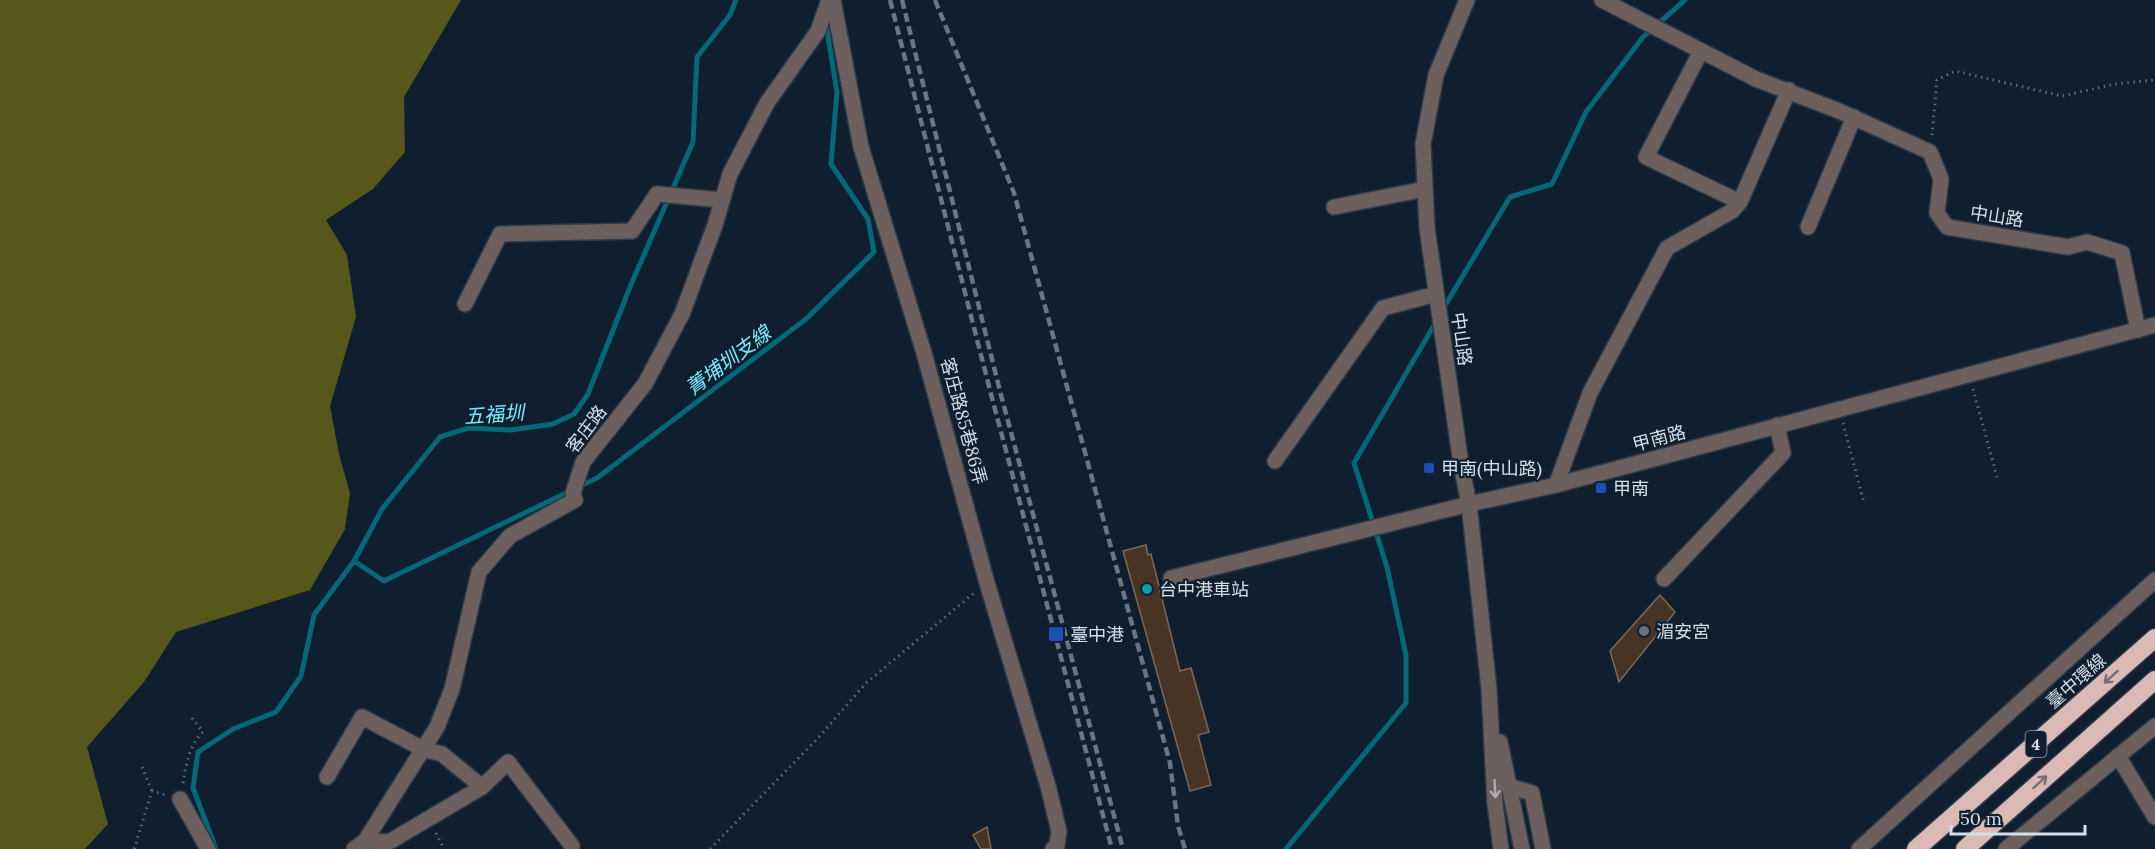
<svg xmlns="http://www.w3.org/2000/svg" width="2155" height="849" viewBox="0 0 2155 849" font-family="Lora,'Noto Sans TC',serif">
<rect width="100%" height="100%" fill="#101f2f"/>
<polygon fill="#55571b" points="0,0 461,0 404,97 405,152 373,189 326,220 347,255 356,317 330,406 339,454 350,493 345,529 310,590 176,632 144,682 87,747 108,824 85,849 0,849"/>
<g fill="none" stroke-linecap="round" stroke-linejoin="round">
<g stroke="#056877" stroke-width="5">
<polyline points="1443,309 1510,197 1552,184 1586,112 1643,37 1685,0"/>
<polyline points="354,561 384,581 597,478 806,319 874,252 868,219 831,164 837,92 826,24"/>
<polyline points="216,849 193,788 198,752 233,729 276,712 301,676 314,615 354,561 382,509 440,437 468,428 511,430 553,424 574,414 588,394 630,287 693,142 697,57 730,15 736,0"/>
<polyline points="1286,849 1406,703 1406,655 1387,567 1354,463 1437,320"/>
</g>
</g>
<g fill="#483425" stroke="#7e6857" stroke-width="1.5">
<polygon points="1146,545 1148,555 1151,554 1180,671 1191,668 1209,732 1198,735 1211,785 1190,791 1123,551"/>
<polygon points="1660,595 1675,612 1619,682 1610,651"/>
<polygon points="987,827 991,849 981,849 973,835"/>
</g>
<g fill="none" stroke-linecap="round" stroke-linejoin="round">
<g stroke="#2c3a49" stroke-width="18">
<g id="minor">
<polyline points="833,0 861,147 924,353 987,583 1048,786 1059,831 1057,846 1053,849"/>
<polyline points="1467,0 1436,75 1423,144 1427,228 1461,464 1469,504 1489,689 1495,804 1501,849"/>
<polyline points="1602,0 1756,79 1839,111 1930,152 1941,179 1937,213 1947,227 2068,247 2087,242 2122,253 2138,330"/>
<polyline points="1701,51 1646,157 1740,202"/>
<polyline points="1334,207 1425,189"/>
<polyline points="1808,227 1854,117"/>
<polyline points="465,304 500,234 632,231 657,194 722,200"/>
<polyline points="1275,461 1383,308 1436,294"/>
<polyline points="1556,485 1590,393 1667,248 1732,211 1740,202 1789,90"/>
<polyline points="1171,578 1469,504 1556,485 2155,325"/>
<polyline points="1664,579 1783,453 1777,425"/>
<polyline points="1500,742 1522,849"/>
<polyline points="2118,756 2155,817"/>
<polyline points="327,777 362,717 423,749 442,754 482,787 508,762 572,846"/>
<polyline points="1508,786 1532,793 1543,849"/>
<polyline points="180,799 208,849"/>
<polyline points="365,841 389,842 482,787"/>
<polyline points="354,849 365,841 437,727 452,689 479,572 510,536 575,500 573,493 583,462 645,384 682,314 715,225 730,174 767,103 818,31 829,0"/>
<polyline points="1859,849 2155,580"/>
<polyline points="2006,849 2155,726"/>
</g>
</g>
<g stroke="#2c3a49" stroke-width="21">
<g id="highway">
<polyline points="1916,849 2155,638"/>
<polyline points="1965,849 2155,680"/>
</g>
</g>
<g stroke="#606d7b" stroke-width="3" stroke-dasharray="1.5 4.5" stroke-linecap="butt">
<polyline points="1932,135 1937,80 1955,71 2062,96 2115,84 2155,80"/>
<polyline points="1973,389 1997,477"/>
<polyline points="1843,423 1864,503"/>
<polyline points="142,767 152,791"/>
<path d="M183,783C186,765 189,745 203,732L192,718"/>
<polyline points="436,833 444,849"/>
<polyline points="134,849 152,791 166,795"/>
<polyline points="710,849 819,737 866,683 974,593"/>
</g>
<use href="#minor" stroke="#6c5f5d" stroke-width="15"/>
<use href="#highway" stroke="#dbbab6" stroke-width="18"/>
<g stroke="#697683" stroke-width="4.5" stroke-dasharray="9 4.5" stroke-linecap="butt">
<polyline points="890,0 992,398 1112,849"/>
<polyline points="902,0 1001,395 1123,849"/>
<polyline points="935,0 1014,193 1170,763 1178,826 1185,849"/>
</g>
</g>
<defs><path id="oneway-shaft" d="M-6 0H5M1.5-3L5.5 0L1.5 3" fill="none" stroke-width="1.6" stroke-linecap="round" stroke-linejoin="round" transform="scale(1.5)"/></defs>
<g stroke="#766c72">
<use href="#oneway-shaft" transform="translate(2111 677) rotate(138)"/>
<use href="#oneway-shaft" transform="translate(2040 782) rotate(-42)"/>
</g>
<use stroke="#abacb2" href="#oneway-shaft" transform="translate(1495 789) rotate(87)"/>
<g fill="#1a4fb4" stroke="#101f2f" stroke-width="2">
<rect x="1423" y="462" width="12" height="12" rx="3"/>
<rect x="1595" y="482" width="12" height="12" rx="3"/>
<rect x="1048" y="626" width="16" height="16" rx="3"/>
</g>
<circle fill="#0f9aa8" stroke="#101f2f" stroke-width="2" cx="1147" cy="589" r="6"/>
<circle fill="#6b7280" stroke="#101f2f" stroke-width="2" cx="1644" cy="631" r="6"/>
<g text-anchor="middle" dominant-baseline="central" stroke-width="4.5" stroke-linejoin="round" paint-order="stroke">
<rect fill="#101f2f" stroke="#9aa5b2" stroke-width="1.5" x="2025.5" y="731" width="21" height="26" rx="4.5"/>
<g font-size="16" font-weight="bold" fill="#d5dfea">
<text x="2036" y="744">4</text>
</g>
<g font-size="18" fill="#d5dfea" stroke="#101f2f">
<text transform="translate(1997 216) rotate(9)">中山路</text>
<text transform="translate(1462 339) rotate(82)">中山路</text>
<text transform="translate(964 421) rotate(75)">客庄路85巷86弄</text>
<text transform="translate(586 429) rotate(-53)">客庄路</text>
<text transform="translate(1659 438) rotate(-15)">甲南路</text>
<text transform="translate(2076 681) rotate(-41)">臺中環線</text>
</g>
<g font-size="18" fill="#d5dfea" stroke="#101f2f" text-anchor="start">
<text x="1441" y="468">甲南(中山路)</text>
<text x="1613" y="488">甲南</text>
<text x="1159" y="589">台中港車站</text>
<text x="1656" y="631">湄安宮</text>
<text x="1070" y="634">臺中港</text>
</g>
<g font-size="20" font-style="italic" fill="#79e8fe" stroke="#101f2f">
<text transform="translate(728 360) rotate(-37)">菁埔圳支線</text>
<text transform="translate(494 414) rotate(-4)">五福圳</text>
</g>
</g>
<path d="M1951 825v9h134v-9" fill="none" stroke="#d5dfea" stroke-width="3"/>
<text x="1960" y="825" font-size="18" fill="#d5dfea" stroke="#101f2f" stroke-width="4.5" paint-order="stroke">50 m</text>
</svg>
